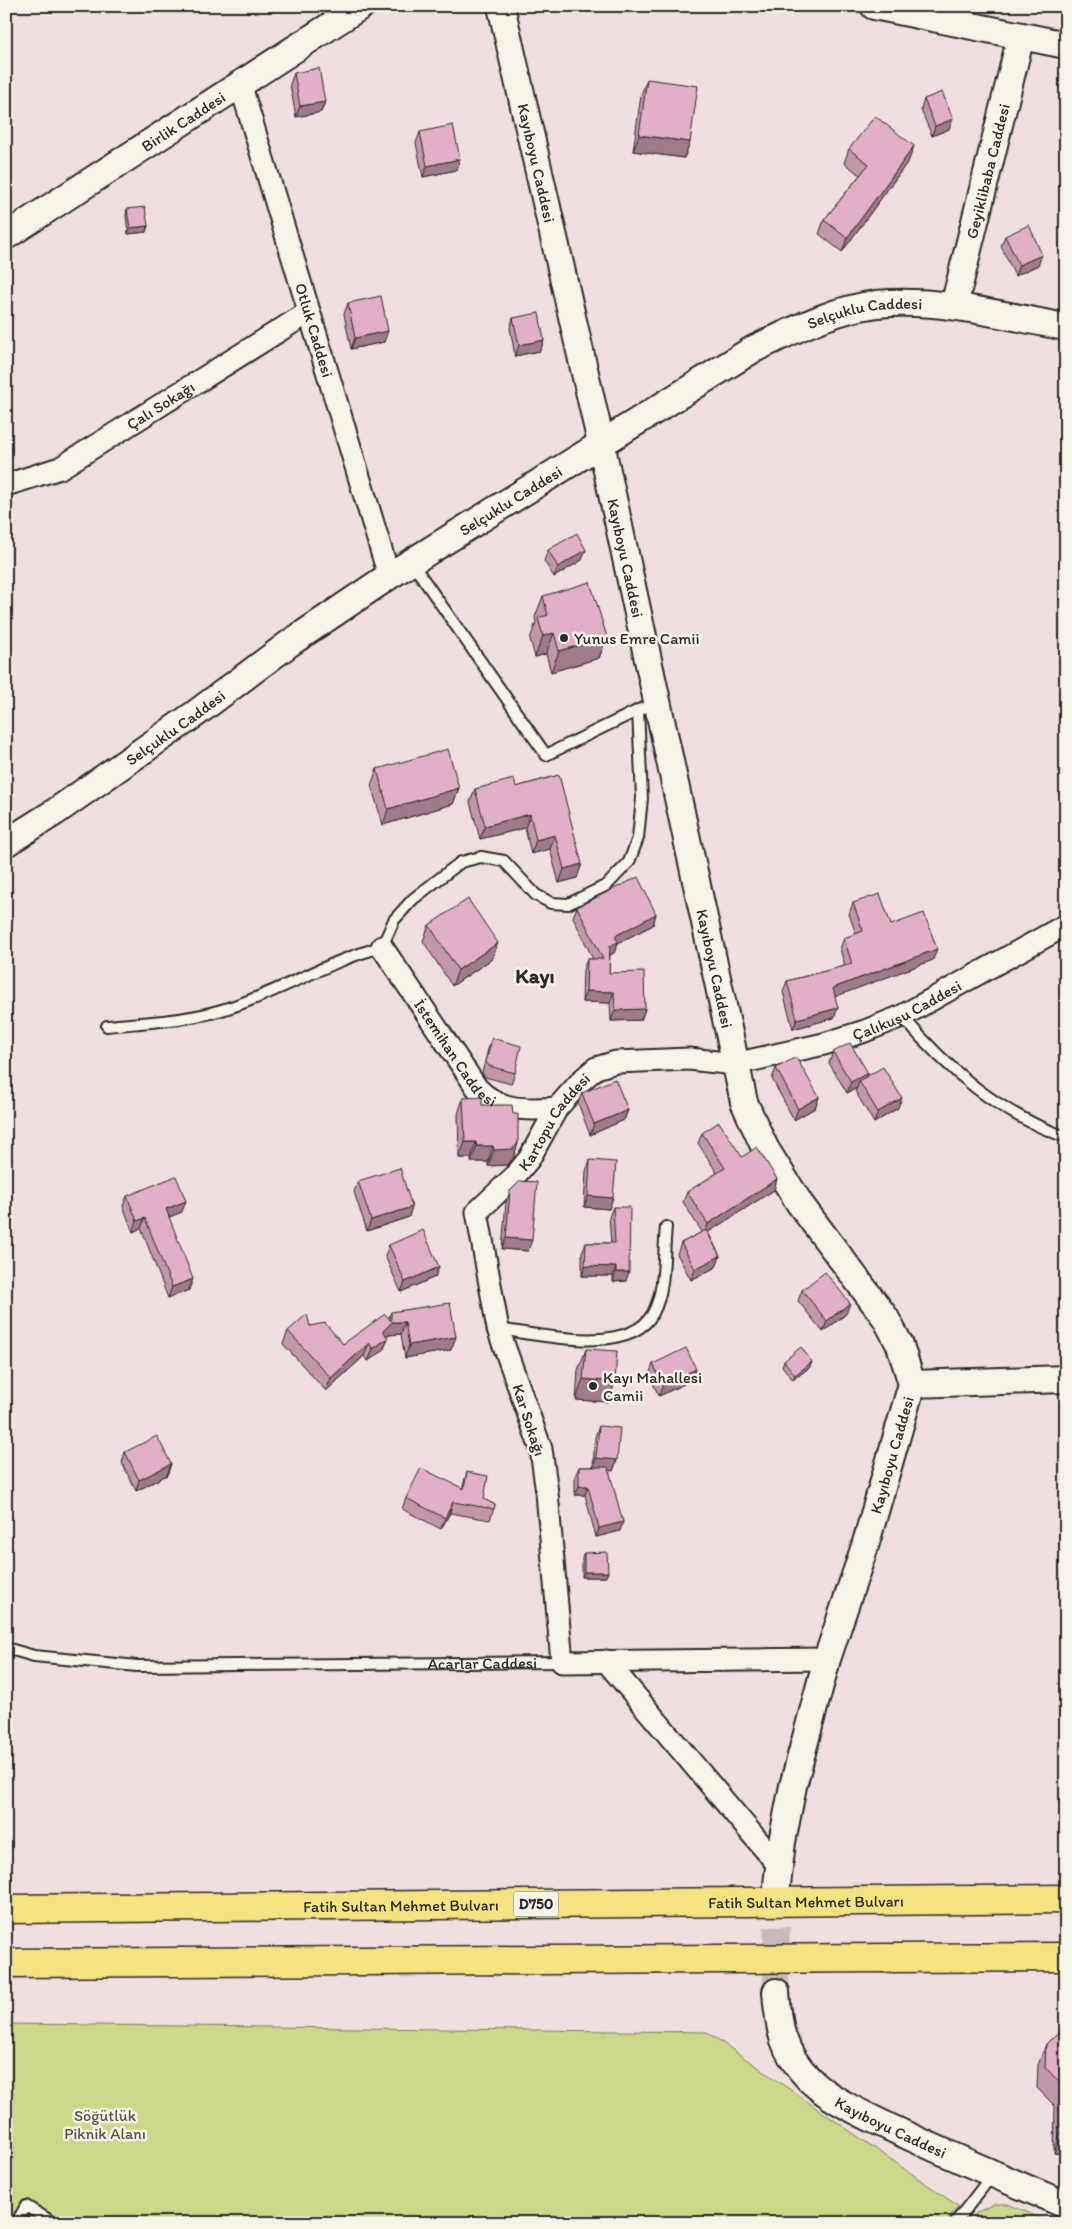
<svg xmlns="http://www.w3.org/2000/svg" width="1072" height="2229" viewBox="0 0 1072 2229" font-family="Itim,sans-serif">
<rect width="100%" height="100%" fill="#f1dede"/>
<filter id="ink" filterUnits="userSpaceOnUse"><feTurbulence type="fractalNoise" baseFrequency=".02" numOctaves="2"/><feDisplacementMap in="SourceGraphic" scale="10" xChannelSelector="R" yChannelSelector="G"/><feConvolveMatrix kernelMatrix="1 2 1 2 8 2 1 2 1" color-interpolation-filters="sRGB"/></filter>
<g filter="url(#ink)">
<g fill="#ccd78a" stroke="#7c815a">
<polygon points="6,2024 707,2032 958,2206 945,2223 6,2223"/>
<polygon points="994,2204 1008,2204 1052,2223 969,2223 976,2213"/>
</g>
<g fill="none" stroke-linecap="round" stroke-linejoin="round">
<polyline stroke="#c9baba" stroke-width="26" stroke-dasharray="26 13" stroke-linecap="butt" points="776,1992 777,1885"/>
<g stroke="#2b2b2b" stroke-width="14">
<g id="service">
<polyline points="412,563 546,755 643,708"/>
<path d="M902,1016C947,1069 999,1114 1066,1137"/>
<path d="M107,1026C146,1022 187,1021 225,1009C279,993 327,961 382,947L394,920L413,899L461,862L481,857L504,861L536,895L551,903L568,904L607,885L629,862L638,838L642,798L638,710"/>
<path d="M498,1329C537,1334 630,1357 653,1313C666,1289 663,1254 666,1227"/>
<path id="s1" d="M6,1648L34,1656L137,1666L562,1662"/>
<polyline points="16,2223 26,2206 54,2223"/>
<polyline points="955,2223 993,2174"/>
</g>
</g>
<g stroke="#2b2b2b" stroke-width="25">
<g id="minor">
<path id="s2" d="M240,83L389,576"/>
<path id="s3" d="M6,485L60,468L309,312"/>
<path id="s4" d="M382,947L477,1088C499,1112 527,1110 557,1108"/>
<path id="s5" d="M827,1659L562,1662L547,1493L541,1449L498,1329L477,1212L514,1177L529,1159L557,1108L582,1080L596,1068L616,1062L689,1059L735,1064L824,1044L865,1031L902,1016L1066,925"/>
<polyline points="606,1661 779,1866"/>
</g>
</g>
<g stroke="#2b2b2b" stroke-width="30">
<g id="tertiary">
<path id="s6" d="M501,6L601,443L744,1102L765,1148L800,1204L885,1317L900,1345L912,1384L865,1546L827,1659L793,1786L782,1842L777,1885"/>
<polyline points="874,6 1066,45"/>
<path id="s7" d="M6,236L361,6"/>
<path id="s8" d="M954,306L1021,36"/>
<path id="s9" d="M6,843L55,812L195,714L290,643L389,576L752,350C792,331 833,309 877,304C940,298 1004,316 1066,327"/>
<polyline points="912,1384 1066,1379"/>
<path id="s10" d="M776,1992C779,2029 782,2051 809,2079C831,2101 863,2114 891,2128C948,2155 1007,2180 1066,2205"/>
</g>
</g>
<g stroke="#2b2b2b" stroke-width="31">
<g id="trunk">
<path id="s11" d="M6,1909L1066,1899"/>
<polyline points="6,1963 1066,1957"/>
</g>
</g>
<use href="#service" stroke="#f7f3e8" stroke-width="10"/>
<use href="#minor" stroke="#f7f3e8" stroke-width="21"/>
<use href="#tertiary" stroke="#f7f3e8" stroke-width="26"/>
<use href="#trunk" stroke="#f4e382" stroke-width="28"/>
</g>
<g fill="#c396ac" stroke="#2b2b2b">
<polygon points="294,73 325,102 321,112 296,117 290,84"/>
<polygon points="647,79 690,142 684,158 633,151 641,95"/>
<polygon points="924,99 949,129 932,136 921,110"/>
<polygon points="420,132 460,159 456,170 423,177 416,143"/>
<polygon points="849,149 909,160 842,252 819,234 824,220 860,175 844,163"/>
<polygon points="127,209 148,226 146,232 128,234 126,215"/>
<polygon points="1005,236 1042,255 1038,265 1015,276 1001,246"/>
<polygon points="348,303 384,342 351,349 344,314"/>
<polygon points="513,318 544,340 540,351 515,356 510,328"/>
<polygon points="548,550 582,560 554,577 544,561"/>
<polygon points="543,596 607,637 599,658 551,672 546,654 535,657 530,639 536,622 535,617"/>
<polygon points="377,769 459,788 453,804 383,825 371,785"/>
<polygon points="559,775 577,878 559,883 550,849 531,854 525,828 480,839 470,802 475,789 516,787"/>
<polygon points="853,903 891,925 933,960 835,996 834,1018 793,1029 783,992 787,981 845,966 840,949 844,938 856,934 849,914"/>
<polygon points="577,907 656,914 653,925 618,943 614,953 610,955 609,973 645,1009 641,1020 611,1021 610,1003 582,1002 583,970 587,959 593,959 573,917"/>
<polygon points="429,925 492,959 452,986 423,941"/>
<polygon points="492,1038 515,1073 511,1084 485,1077 482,1073 488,1049"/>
<polygon points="833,1052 866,1076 898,1108 874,1123 855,1091 857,1088 847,1093 829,1063"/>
<polygon points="776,1068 819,1097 815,1108 794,1120 772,1079"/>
<polygon points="582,1093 628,1110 624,1120 590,1135 578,1103"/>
<polygon points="463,1098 482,1105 513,1114 518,1143 513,1159 507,1165 488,1166 488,1162 471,1162 471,1158 459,1158 458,1114"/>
<polygon points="702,1133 777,1179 774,1190 708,1232 720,1256 716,1267 691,1280 677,1254 681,1243 702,1232 683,1202 687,1192 717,1173 698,1143"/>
<polygon points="590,1160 609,1209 584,1207 586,1171"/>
<polygon points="358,1181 409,1217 367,1231 354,1192"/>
<polygon points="510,1191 528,1251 502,1249 506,1202"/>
<polygon points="127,1196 182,1212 169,1217 189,1290 168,1298 141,1228 133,1232 123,1206"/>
<polygon points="613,1207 626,1281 613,1282 613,1276 582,1276 582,1252 586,1243 611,1243 609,1217"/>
<polygon points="389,1245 439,1267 435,1277 401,1292 385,1256"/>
<polygon points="802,1290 846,1314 823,1332 798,1301"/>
<polygon points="391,1312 451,1350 405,1358 401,1334 387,1335 386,1336 388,1338 383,1351 368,1361 364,1356 326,1391 283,1344 288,1331 310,1326 343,1344 389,1318"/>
<polygon points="586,1349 615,1382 608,1402 576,1400 578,1370"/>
<polygon points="784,1361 810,1367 793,1380 782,1366"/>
<polygon points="653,1364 696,1369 692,1380 659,1396 649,1375"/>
<polygon points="599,1426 617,1460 613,1471 609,1470 620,1531 596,1537 585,1495 575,1495 575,1476 579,1467 593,1467 595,1437"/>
<polygon points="125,1452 171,1464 167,1475 136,1491 122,1463"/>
<polygon points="467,1472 484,1499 495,1505 490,1520 450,1513 441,1529 402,1509 406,1498 462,1489"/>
<polygon points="584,1553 606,1577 582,1577 582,1558"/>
<polygon points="1066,2031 1066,2154 1054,2153 1055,2106 1037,2088 1038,2065 1046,2044"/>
</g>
<g fill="#9f7a8c" stroke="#2b2b2b">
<polygon points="325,102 321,112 296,117 300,106"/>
<polygon points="953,119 949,129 932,136 935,126"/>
<polygon points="639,135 690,142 684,158 633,151"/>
<polygon points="914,146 909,160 842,252 847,238"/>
<polygon points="460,159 456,170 423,177 427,166"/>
<polygon points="148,226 146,232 128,234 130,228"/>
<polygon points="1042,255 1038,265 1015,276 1019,265"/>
<polygon points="388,331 384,342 351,349 355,338"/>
<polygon points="544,340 540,351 515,356 519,345"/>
<polygon points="586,550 582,560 554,577 558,567"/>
<polygon points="554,633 546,654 535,657 543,636"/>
<polygon points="607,637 599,658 551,672 559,651"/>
<polygon points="459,788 453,804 383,825 388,809"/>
<polygon points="530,814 525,828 480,839 485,826"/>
<polygon points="555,835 550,849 531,854 536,840"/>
<polygon points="582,864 577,878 559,883 564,869"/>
<polygon points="656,914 653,925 618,943 614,953 606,956 615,936"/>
<polygon points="498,943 492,959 452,986 458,970"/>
<polygon points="937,949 933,960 829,999 833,988"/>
<polygon points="586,991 614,992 610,1003 582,1002"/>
<polygon points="838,1008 834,1018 793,1029 797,1019"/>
<polygon points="645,1009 641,1020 611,1021 615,1010"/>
<polygon points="868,1073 864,1084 859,1081 857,1088 847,1093 851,1082"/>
<polygon points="819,1097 815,1108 794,1120 798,1109"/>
<polygon points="902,1098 898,1108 874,1123 878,1112"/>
<polygon points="628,1110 624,1120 590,1135 594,1124"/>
<polygon points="465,1142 476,1142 471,1158 459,1158"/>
<polygon points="518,1143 513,1159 507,1165 488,1166 494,1150"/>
<polygon points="477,1146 493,1146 488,1162 471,1162"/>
<polygon points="777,1179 774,1190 704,1235 708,1224"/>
<polygon points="588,1196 613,1198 609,1209 584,1207"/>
<polygon points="186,1201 182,1212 162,1220 166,1209"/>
<polygon points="412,1207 409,1217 367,1231 371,1220"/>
<polygon points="145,1218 141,1228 133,1232 137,1221"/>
<polygon points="506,1238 532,1240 528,1251 502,1249"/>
<polygon points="720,1256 716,1267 691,1280 695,1269"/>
<polygon points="585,1266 616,1267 613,1276 582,1276"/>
<polygon points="439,1267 435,1277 401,1292 405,1282"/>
<polygon points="616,1272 629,1272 626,1281 613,1282"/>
<polygon points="193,1279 189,1290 168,1298 172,1287"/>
<polygon points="850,1303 846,1314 823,1332 827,1321"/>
<polygon points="392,1322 405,1322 401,1334 387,1335 378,1343 383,1331"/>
<polygon points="456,1337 451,1350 405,1358 409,1345"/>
<polygon points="388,1338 383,1351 368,1361 373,1349"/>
<polygon points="369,1343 364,1356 326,1391 331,1378"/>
<polygon points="812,1362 810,1367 793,1380 795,1375"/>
<polygon points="696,1369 692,1380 659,1396 663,1385"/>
<polygon points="583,1379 615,1382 608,1402 576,1400"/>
<polygon points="596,1458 617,1460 613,1471 593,1469"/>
<polygon points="171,1464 167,1475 136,1491 139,1480"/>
<polygon points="579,1486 588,1486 585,1495 575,1495"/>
<polygon points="453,1502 450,1513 441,1529 445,1518"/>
<polygon points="623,1522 620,1531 596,1537 599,1528"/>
<polygon points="584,1572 608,1572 606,1577 582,1577"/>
<polygon points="1061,2132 1066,2133 1066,2154 1054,2153"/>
</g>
<g fill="#e3aec8" stroke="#2b2b2b">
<polygon points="319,68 325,102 300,106 294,73"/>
<polygon points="647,79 698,86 690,142 639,135"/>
<polygon points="942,92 953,119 935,126 924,99"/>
<polygon points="875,116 914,146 847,238 824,220 869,164 849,149"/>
<polygon points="453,125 460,159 427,166 420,132"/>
<polygon points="145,207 148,226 130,228 127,209"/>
<polygon points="1029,225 1042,255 1019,265 1005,236"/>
<polygon points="381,296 388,331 355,338 348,303"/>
<polygon points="539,313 544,340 519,345 513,318"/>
<polygon points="577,533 586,550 558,567 548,550"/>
<polygon points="590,582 607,637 559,651 554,633 543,636 538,618 548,615 543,596"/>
<polygon points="448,749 459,788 388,809 377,769"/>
<polygon points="559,775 582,864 564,869 555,835 536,840 530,814 485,826 475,789 514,779 516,787"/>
<polygon points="638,877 656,914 615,936 618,942 610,946 609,973 644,972 645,1009 615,1010 614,992 586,991 587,959 603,959 577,907"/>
<polygon points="880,894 891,925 924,913 937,949 833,988 838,1008 797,1019 787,981 852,964 844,938 863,931 853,903"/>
<polygon points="468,899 498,943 458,970 429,925"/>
<polygon points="492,1038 521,1046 515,1073 489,1066 486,1062"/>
<polygon points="850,1043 868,1073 851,1082 833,1052"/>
<polygon points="796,1057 819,1097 798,1109 776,1068"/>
<polygon points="883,1067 902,1098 878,1112 859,1081"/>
<polygon points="615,1079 628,1110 594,1124 582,1093"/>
<polygon points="482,1097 482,1105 512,1105 513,1114 518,1114 518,1143 513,1149 494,1150 493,1146 477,1146 476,1142 465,1142 463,1098"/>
<polygon points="719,1122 742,1157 757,1147 777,1179 708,1224 687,1192 725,1168 702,1133"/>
<polygon points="590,1160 616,1162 613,1198 588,1196"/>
<polygon points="400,1168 412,1207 371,1220 358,1181"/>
<polygon points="176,1176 186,1201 166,1209 193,1279 172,1287 145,1218 137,1221 127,1196"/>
<polygon points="520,1181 537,1182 532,1240 506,1238 510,1191"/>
<polygon points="613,1207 630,1207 629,1272 616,1272 616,1267 585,1266 586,1243 615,1243"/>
<polygon points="423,1230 439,1267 405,1282 389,1245"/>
<polygon points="706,1230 720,1256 695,1269 681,1243"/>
<polygon points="825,1272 850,1303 827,1321 802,1290"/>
<polygon points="450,1303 456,1337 409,1345 405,1322 392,1322 383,1331 388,1338 373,1349 369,1343 331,1378 288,1331 307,1314 310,1326 325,1323 343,1344 385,1314 391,1321 391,1312"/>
<polygon points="801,1347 812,1362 795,1375 784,1361"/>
<polygon points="686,1348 696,1369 663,1385 653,1364"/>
<polygon points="586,1349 617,1351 615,1382 583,1379"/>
<polygon points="599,1426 620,1428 617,1460 596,1458"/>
<polygon points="157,1436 171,1464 139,1480 125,1452"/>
<polygon points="579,1467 608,1467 623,1522 599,1528 588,1486 579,1486"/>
<polygon points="421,1468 464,1489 467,1472 488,1476 484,1499 495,1505 494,1509 453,1502 445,1518 406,1498"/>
<polygon points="607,1552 608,1572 584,1572 584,1553"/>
<polygon points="1063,2031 1066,2031 1066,2133 1061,2132 1062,2085 1045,2067 1046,2044 1053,2037"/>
</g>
</g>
<g fill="#2b2b2b" stroke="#f7f3e8" stroke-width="2">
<circle cx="564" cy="638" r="5"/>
<circle cx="593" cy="1386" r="5"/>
</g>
<g text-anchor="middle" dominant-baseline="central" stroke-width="5" stroke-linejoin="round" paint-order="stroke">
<rect fill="#f7f3e8" stroke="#686764" stroke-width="1" x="513.5" y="1891.5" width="45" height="25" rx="4"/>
<g font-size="15" font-weight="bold" fill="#2b2b2b">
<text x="536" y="1904">D750</text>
</g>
<g font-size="16" fill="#2b2b2b" stroke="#f7f3e8">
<text stroke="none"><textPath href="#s7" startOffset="211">Birlik Caddesi</textPath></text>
<text stroke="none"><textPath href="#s6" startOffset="161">Kayıboyu Caddesi</textPath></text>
<text stroke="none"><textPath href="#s8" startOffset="139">Geyiklibaba Caddesi</textPath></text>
<text stroke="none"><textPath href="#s9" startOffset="1015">Selçuklu Caddesi</textPath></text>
<text stroke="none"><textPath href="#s2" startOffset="258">Otluk Caddesi</textPath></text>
<text stroke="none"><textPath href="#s3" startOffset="175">Çalı Sokağı</textPath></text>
<text stroke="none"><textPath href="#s9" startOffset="610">Selçuklu Caddesi</textPath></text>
<text stroke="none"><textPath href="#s6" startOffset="566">Kayıboyu Caddesi</textPath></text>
<text stroke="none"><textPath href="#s9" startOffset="205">Selçuklu Caddesi</textPath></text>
<text stroke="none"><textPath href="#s6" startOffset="986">Kayıboyu Caddesi</textPath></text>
<text stroke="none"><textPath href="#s5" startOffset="1235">Çalıkuşu Caddesi</textPath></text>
<text stroke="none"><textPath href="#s4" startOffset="129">İstemihan Caddesi</textPath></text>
<text stroke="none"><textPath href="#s5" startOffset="845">Kartopu Caddesi</textPath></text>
<text transform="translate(529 1420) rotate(72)">Kar Sokağı</text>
<text transform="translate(892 1455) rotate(-74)">Kayıboyu Caddesi</text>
<text stroke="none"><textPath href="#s1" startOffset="478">Acarlar Caddesi</textPath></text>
<text stroke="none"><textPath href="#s11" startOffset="800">Fatih Sultan Mehmet Bulvarı</textPath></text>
<text stroke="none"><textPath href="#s11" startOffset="395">Fatih Sultan Mehmet Bulvarı</textPath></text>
<text stroke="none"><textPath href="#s10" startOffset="191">Kayıboyu Caddesi</textPath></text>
</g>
<g font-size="16" fill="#2b2b2b" stroke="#f7f3e8" text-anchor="start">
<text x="574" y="638">Yunus Emre Camii</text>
<text x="603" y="1377">Kayı Mahallesi<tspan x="603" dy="18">Camii</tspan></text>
</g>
<g font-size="16" fill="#535643" stroke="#f7f3e8">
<text x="105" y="2115">Söğütlük<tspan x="105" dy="18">Piknik Alanı</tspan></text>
</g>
<g font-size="21" font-weight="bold" fill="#2b2b2b" stroke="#f7f3e8">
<text x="535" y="975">Kayı</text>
</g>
</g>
<rect width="1072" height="2229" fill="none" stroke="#f7f3e8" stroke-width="25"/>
<rect x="12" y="12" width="1047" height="2204" fill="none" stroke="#2b2b2b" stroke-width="2" filter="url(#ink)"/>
</svg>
